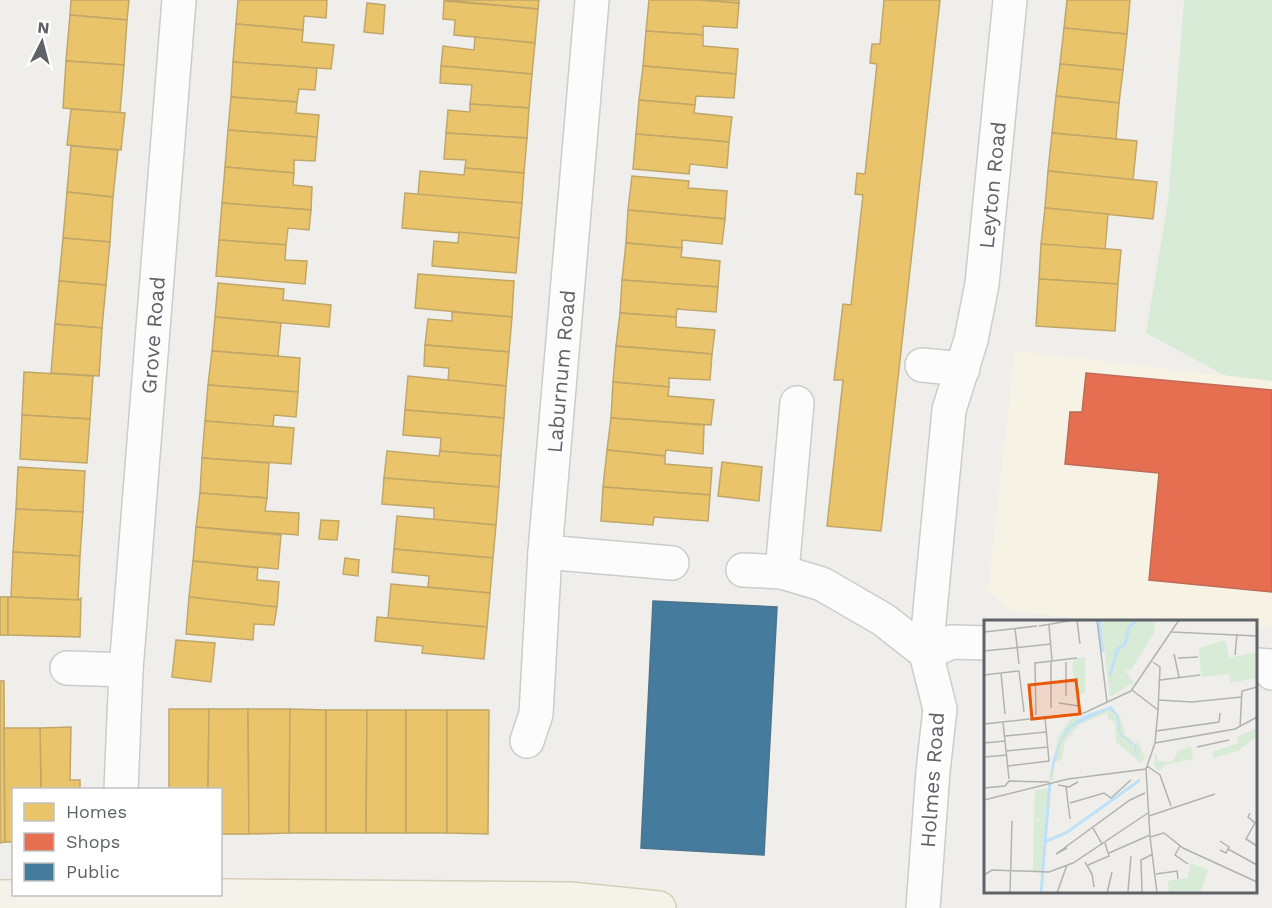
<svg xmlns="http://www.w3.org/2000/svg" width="1272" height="908" viewBox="0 0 1272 908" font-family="'Work Sans',sans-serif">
<rect width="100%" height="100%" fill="#efeeea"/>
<polygon fill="#f7f3e4" points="1015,351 1272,381 1272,626 1256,626 1256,622 1104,621 1011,611 988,592"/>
<polygon fill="#d8ebd6" points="1184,0 1272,0 1272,381 1224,375 1146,333 1168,201"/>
<g fill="#e9c46a" stroke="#c0a769" stroke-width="1.5">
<polygon points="71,0 129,0 127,20 70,15"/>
<polygon points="238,0 327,0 326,18 304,16 303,30 236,24"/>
<polygon points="444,0 539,0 538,9"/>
<polygon points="649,0 700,0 739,3 737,28 703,26 703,35 646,31"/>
<polygon points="700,0 739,0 739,3"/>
<polygon points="884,0 940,0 881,531 827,526 843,380 834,380 843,304 851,305 863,195 855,194 857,173 865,174 877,64 870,63 872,44 880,44"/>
<polygon points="1067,0 1130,0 1127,34 1064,28"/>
<polygon points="444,1 538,9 535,43 454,35 455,20 443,19"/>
<polygon points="367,3 385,5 383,34 364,32"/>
<polygon points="70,15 127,20 124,65 66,61"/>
<polygon points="236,24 303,30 302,42 334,45 331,69 233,62"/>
<polygon points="1064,28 1127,34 1123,70 1060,64"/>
<polygon points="646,31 703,35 703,46 738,49 736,74 643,66"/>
<polygon points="475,37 535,43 532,74 441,66 443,46 474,50"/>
<polygon points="66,61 124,65 120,113 63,108"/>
<polygon points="233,62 317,68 315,90 299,89 297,102 231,97"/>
<polygon points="1060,64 1123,70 1119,103 1056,96"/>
<polygon points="441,66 532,74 529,108 470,104 472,85 440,83"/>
<polygon points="643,66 736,74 734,98 696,96 695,105 639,100"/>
<polygon points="1056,96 1119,103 1116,139 1052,133"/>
<polygon points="231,97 297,102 296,113 319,115 317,137 228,130"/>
<polygon points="639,100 695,105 694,113 732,117 729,142 636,134"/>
<polygon points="470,104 529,108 527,138 446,133 448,110 470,112"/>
<polygon points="71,109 125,113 121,150 67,145"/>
<polygon points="228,130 317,137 315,161 294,160 294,173 225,167"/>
<polygon points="446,133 527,138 524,173 465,168 466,160 444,159"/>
<polygon points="1052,133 1137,141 1133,180 1048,171"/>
<polygon points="636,134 729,142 727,168 690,164 689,174 633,169"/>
<polygon points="71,146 118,150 113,197 67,192"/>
<polygon points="225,167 294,173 293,185 312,187 311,210 222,203"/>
<polygon points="465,168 524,173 522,203 418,195 420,171 464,175"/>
<polygon points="1048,171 1157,182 1153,219 1045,208"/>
<polygon points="632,176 689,181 688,188 727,191 725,219 628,210"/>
<polygon points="67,192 113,197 110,242 63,238"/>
<polygon points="405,193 522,203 519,238 402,228"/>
<polygon points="222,203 311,210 309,230 288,228 286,245 219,240"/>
<polygon points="1045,208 1108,214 1105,250 1041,244"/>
<polygon points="628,210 725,219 722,244 682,240 682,248 626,243"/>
<polygon points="459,232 519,238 516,273 432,266 434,241 458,243"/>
<polygon points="63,238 110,242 106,285 59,281"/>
<polygon points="219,240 286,245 285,260 307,261 305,284 216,276"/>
<polygon points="626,243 682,248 681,257 720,261 718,287 622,280"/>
<polygon points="1041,244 1121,250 1118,284 1039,279"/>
<polygon points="418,274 514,281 512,317 415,308"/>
<polygon points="1039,279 1118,284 1115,331 1036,326"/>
<polygon points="622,280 718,287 716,312 677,309 676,317 620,313"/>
<polygon points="59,281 106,285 102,328 55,324"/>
<polygon points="218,283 284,289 283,300 331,305 329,327 215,317"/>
<polygon points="452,312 512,317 509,352 425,345 428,319 452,321"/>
<polygon points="620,313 676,317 676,327 715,330 712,354 616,346"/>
<polygon points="215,317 281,323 278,356 212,351"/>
<polygon points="55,324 102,328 99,376 51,373"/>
<polygon points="425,345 509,352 506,386 448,381 449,368 424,366"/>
<polygon points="616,346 712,354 710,380 669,378 669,387 613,382"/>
<polygon points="212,351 300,358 298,392 208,385"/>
<polygon points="24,372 93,376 90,419 22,415"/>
<polygon points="408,376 506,386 504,418 405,410"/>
<polygon points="613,382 669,387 668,396 714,400 711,425 611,418"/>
<polygon points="208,385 298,392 296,417 274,415 273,427 205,421"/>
<polygon points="405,410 504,418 501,456 440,451 441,438 403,435"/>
<polygon points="22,415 90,419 87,463 20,459"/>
<polygon points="611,418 704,425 703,454 666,450 665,456 607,450"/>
<polygon points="205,421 294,428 291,464 202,458"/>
<polygon points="607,450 665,456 665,464 712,468 710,495 603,487"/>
<polygon points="387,451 439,456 440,451 501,456 499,487 384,478"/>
<polygon points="202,458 269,463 267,498 200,493"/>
<polygon points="722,462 762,467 759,501 718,496"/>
<polygon points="18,467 85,471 83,512 16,509"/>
<polygon points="384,478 499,487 496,525 434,520 434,508 382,504"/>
<polygon points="603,487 710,495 708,521 654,517 653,525 601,521"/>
<polygon points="200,493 267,498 265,511 299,513 298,535 196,527"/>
<polygon points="16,509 83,512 80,556 13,552"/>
<polygon points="397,516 496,525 493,558 394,549"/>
<polygon points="321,520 339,521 337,540 319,539"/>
<polygon points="196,527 281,535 278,569 193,561"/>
<polygon points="394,549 493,558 490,593 428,587 429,576 392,572"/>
<polygon points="13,552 80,556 78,600 11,597"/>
<polygon points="345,558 359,560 358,576 343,574"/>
<polygon points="193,561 258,568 257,580 279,582 277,607 189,597"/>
<polygon points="391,584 490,593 487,627 388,618"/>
<rect x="0" y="597" width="8" height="38"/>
<polygon points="8,597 78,600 81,598 80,637 8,635"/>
<polygon points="189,597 277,607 274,625 254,624 253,640 186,634"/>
<polygon points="377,617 487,627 484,659 422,653 423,646 375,641"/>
<polygon points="176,640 215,643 211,682 172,677"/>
<polygon points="0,681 4,681 5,842 0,843"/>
<polygon points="169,709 209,709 208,790 169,790"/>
<polygon points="209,709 248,709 249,834 220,834 220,790 208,790"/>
<polygon points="248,709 290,709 289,833 249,834"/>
<polygon points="290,709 326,710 326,833 289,833"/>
<polygon points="326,710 367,710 366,833 326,833"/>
<polygon points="367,710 406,710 406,833 366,833"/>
<rect x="406" y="710" width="41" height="123"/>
<polygon points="447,710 489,710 488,834 447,833"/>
<polygon points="71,727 70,780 80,780 80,790 41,790 40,728"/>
<polygon points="4,728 40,728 41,790 14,790 14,842 5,842"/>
</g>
<polygon fill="#e76f51" stroke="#be6b58" stroke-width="1.5" points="1086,373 1272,390 1272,592 1149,580 1159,473 1065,464 1070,412 1082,412"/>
<polygon fill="#457b9d" stroke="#4d748d" stroke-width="1.5" points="653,601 777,607 764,855 641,848"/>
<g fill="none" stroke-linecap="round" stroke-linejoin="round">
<g stroke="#cbcccc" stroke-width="36">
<g id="street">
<polyline points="922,365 963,369"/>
<polyline points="545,552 672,563"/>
<polyline points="743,570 782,572 822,584 884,620 926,653 940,709 933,771 923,908"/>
<polyline points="782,572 797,403"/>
<path id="s1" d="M926,653L949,410L971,340L982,284L1010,0"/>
<polyline points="926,653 952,642 986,643"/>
<polyline points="1256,665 1272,666 1272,673"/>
<polyline points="67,668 126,670"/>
<path id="s2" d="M527,741L536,714L545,552L592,0"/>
<path id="s3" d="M121,790L126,670L179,0"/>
</g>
</g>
<g stroke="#d7ceb8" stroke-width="36">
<polyline id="primary" points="0,897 115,895 570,899 659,908"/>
</g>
<use href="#street" stroke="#fdfcfc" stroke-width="33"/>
<use href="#primary" stroke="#f4f2e9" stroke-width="33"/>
</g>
<g text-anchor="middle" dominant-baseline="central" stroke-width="6" stroke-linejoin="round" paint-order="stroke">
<g font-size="21" fill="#5f6368" stroke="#fff">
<text stroke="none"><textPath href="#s1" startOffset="474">Leyton Road</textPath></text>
<text stroke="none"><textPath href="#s3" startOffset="456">Grove Road</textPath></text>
<text stroke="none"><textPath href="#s2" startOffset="372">Laburnum Road</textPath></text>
<text transform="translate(932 780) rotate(-86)">Holmes Road</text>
</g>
</g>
<g transform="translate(984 620)">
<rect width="273" height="273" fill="#efeeea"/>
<path d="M117,0H171L170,13L147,50L141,51L150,62L126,77ZM241,20L245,38L273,32V58L246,63L245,54L217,57L215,28ZM101,37V74H92L88,44L92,38ZM125,89L136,96L141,115L148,120L152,132L151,120L156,126L161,138L157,143L132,122L131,102L123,99L124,92L97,104L96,101ZM94,97L96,104L81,121L78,139L71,142L69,160H65L74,118L87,98ZM273,108V117L254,131L230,138L228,132L254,123L253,117ZM207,126L209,139L181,145L176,151L170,147L171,132L174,141L183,142L189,141L194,131ZM65,168L57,251H49L50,199L55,202L56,199L50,198L51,170ZM206,243L224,250L216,273H185L184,261L204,258Z" fill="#d8ebd6"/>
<path d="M127,86L134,95L137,114L152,125L153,139L150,125L136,115L132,95L125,89L87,107L77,122L66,160L69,138L82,109L99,96Z" fill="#bfe0f9"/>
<path fill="none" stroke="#bfe0f9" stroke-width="3" d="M115,0L119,32M126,56L133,30L141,24L145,7L153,0M60,222L82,213L156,160M57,273L66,162"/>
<path fill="none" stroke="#b1b2b2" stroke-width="1.5" d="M93,0L96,24M113,0L123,82M65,5L68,41M55,6L90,0M31,8L35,44M0,12L53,6M188,12L273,16M0,31L67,24M190,34L195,57M251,35L253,14M194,38L214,37M68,41L93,38M67,42V88M169,42L176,47L174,91M17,53L21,94M0,55L35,51L40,92M176,60L216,55M147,71L195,0M82,76V42M175,80L208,82L257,77M75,83L95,86M52,95L51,43L68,41M19,102L25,159M0,104L100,93L147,71M256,107L258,71L273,67M172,111L235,102L236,93M21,116L62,112M0,123L21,121M171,123L251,109L273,97M213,127L245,120M22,131L64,127M0,137L23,135M24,146L65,141L61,97M163,146L176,155L187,186M162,149L166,217L180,213L199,228L273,262M74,165L85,167L94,162M82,167L86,199M0,168L21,166L25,161L65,162M0,180L84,159L162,149L171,123L174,90L148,70M86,183L120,173L127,178L147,160M266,193L264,197L271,203L262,219L273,226M165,196L231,174M109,208L118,224M166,217L173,273M196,226L191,235L204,244M83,228L72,234L146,180L161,173M244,229L273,245M236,230L242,233L245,227L236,221M125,233L166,215M101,242L108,254L110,267M104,245L125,236L121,223M172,254L193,251L194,259M0,255L8,250L65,252L89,243L164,193M144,271L147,236M26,273L28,201M73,273L83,245M123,273L128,252M158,273L157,240L169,234"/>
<path fill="#e8590c" fill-opacity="0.15" stroke="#e8590c" stroke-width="3" d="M92,60L96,94L48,99L45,65Z"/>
<rect width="273" height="273" fill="none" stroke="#5f6368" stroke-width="3"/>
</g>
<rect x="12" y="788" width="210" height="108" fill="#ffffff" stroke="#bfc1c3" stroke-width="1.5"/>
<rect x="24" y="803" width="30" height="18" fill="#e9c46a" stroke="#bfc1c3" stroke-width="1.5"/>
<text x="66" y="818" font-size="18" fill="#5f6368">Homes</text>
<rect x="24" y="833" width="30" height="18" fill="#e76f51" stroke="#bfc1c3" stroke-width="1.5"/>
<text x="66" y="848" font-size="18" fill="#5f6368">Shops</text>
<rect x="24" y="863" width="30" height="18" fill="#457b9d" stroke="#bfc1c3" stroke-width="1.5"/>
<text x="66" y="878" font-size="18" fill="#5f6368">Public</text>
<g transform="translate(42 42) rotate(6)" stroke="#ffffff" stroke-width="4.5" paint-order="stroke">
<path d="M0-4.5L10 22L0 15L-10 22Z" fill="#5f6368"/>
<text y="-9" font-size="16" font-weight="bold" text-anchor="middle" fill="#5f6368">N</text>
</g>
</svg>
